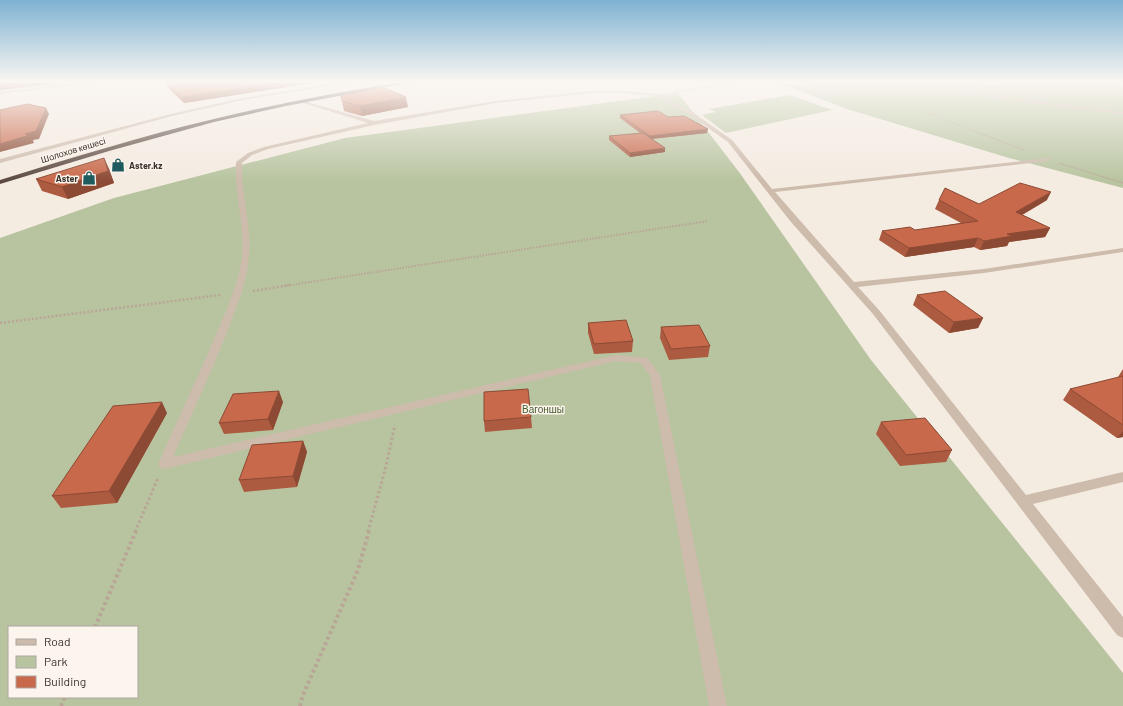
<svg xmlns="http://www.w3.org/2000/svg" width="1123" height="706" viewBox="0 0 1123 706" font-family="Barlow,sans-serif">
<rect width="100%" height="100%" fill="#f4ebe1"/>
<g fill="#b8c4a0" fill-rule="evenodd">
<polygon points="776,82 1123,82 1123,188 1009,158 847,109"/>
<path d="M678,93L739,172L871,360L1123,673V706H0V238L114,198L345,138ZM9,627H137V697H9Z"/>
<polygon points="790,95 832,110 726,133 702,115 716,112 709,109"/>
</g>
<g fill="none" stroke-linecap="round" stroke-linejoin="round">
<polyline stroke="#b9a596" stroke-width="1" stroke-dasharray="1 1" stroke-linecap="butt" points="907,105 984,135"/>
<g stroke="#b9a596" stroke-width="1.5" stroke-dasharray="1 1" stroke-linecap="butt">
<polyline points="982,134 1024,150"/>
<polyline points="1059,163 1123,183"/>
</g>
<polyline stroke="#b9a596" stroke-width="2" stroke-dasharray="1.5 1.5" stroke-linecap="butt" points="284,286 708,221"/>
<g stroke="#b9a596" stroke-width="2.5" stroke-dasharray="2 2" stroke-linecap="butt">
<polyline points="253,291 290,285"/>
<polyline points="0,323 221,295"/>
</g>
<g stroke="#b9a596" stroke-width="3" stroke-dasharray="2.5 2.5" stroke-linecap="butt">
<polyline points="135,532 158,478"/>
<polyline points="368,532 385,470 395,425"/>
</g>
<g stroke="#b9a596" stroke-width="4" stroke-dasharray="3 3" stroke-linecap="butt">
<polyline points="95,627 136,531"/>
<polyline points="61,706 65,697"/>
<polyline points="300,706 303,695 358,570 369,531"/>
</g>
<g fill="#cdbbac" fill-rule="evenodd">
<polygon points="81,82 100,82 0,94 0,92"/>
<polygon points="729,82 736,82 657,96 655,95"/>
<polygon points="789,82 795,82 833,91 956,91 997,82 1003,82 956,93 833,93"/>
<polygon points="962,92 1123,112 1123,114 963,94"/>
</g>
<g fill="#cdbbac" fill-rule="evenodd">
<polygon points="342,82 351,82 243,100 172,116 0,163 0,159 171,114 243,98"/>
<path d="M592,91H623L657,94L691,111L732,140L772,189L1050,158V160L1048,161L775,192L854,282L984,269L1123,248V252L984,273L858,287L879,310L1026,495L1123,472V482L1033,504L1123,617V638L1117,635L873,314L791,222L728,142L687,113L656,96L623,93H592L496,103L374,125L268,149L252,155L242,163C241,194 252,225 249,256C247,284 235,311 225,337C209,378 190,417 173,457L616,355L647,358L660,375L727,706H709L650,375L640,363L616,361L164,469L160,467L158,464C177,421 197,379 215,337C226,311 239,284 242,256C245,225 234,193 236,162L248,153L264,147L368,123L300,102V100L374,121L496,101Z"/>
</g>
<path fill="#5c4a42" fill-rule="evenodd" d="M402,82H412L286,106L214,122L109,151L0,184V180C71,158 142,136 214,119C276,104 339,92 402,82Z"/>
</g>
<g fill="#ac5a40">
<polygon points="171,82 319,82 184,103 168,88 166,83"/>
<polygon points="341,96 408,107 362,116 344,111"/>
<polygon points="620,115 668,117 707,133 652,139 665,152 630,157 609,140 609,136 640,133 620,118"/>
<polygon points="104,158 109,169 114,183 68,199 42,191 36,179"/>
<polygon points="939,200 979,204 1047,200 1022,215 1050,228 1045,237 1009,242 1007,246 980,250 974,247 905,257 879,240 882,231 915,230 961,223 935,209"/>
<polygon points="917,295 983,318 978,328 949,333 913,305"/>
<polygon points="588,323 633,341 632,352 594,354 588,333"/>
<polygon points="661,327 710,346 708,357 669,360 660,338"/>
<polygon points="1123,369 1123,437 1117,438 1063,400 1070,389 1118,378 1118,377"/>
<polygon points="283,402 273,430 224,434 219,423"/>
<polygon points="167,413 117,503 61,508 52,496"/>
<polygon points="531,417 532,428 485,432 484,421"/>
<polygon points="881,422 952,450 946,462 900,466 876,434"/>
<polygon points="303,441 307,452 297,487 244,492 239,480"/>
</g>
<g fill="#8c4a34">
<polygon points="15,82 62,82 61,83 0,90 0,84"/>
<polygon points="284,82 319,82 184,103 182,97"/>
<polygon points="406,97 408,107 362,116 360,106"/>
<polygon points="46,108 49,114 39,139 33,140 34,143 0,152 0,144 25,134"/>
<polygon points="708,129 707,133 649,139 650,136"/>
<polygon points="665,148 665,152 630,157 630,153"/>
<polygon points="104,158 109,169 114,183 68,199 62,187"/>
<polygon points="1051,192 1047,200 1012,221 1016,212"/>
<polygon points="1050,228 1045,237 1009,242 1007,246 980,250 984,241 1007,234"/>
<polygon points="978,238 974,247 905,257 909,248"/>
<polygon points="983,318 978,328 949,333 954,322"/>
<polygon points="279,391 283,402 273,430 268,419"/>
<polygon points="162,402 167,413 117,503 109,491"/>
<polygon points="1123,431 1123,437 1117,438"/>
<polygon points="303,441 307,452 297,487 293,476"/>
</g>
<g fill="#c8694b" stroke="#8c4a34">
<polygon points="0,82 15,82 0,84"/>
<polygon points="171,82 284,82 182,97 166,83"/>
<polygon points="382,87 406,97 360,106 342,101 341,96"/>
<polygon points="27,104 46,108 36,131 25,134 30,135 0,144 0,110"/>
<polygon points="658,111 668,117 684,116 708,129 650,136 620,115"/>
<polygon points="643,133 665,148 630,153 609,136"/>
<polygon points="104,158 108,171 62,187 36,179"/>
<polygon points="1020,183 1051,192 1016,212 1050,228 1007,234 1012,236 984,241 978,238 909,248 882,231 910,227 915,230 978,221 939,200 945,188 979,204"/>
<polygon points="945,291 983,318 954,322 917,295"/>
<polygon points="626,320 633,341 594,344 588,323"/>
<polygon points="699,325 710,346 671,349 661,327"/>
<polygon points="1123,376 1123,425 1070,389"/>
<polygon points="528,389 531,417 484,421 484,392"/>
<polygon points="279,391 268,419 219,423 233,394"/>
<polygon points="162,402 109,491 52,496 113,406"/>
<polygon points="925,418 952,450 906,455 881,422"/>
<polygon points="303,441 293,476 239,480 252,445"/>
</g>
<linearGradient id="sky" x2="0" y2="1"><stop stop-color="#7eb2d2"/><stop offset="0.45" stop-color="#faf6f2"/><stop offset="1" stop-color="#faf6f2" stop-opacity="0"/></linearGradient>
<rect width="1123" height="181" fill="url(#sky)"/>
<defs>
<g id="shop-bare" transform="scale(1.08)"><path d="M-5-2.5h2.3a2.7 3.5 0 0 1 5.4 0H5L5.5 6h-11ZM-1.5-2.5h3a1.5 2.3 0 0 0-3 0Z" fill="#1f5a5e" stroke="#fbf5ee" stroke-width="2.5" paint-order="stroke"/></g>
</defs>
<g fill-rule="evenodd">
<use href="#shop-bare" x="118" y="165"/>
<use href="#shop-bare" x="89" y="178"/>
</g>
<g text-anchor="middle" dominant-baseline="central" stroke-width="3" stroke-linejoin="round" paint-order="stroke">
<g font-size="9" fill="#3b302b" stroke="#fbf5ee">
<text transform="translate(73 150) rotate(-17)">Шолохов көшесі</text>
</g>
<g font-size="9" font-weight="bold" fill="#3b302b" stroke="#fbf5ee" text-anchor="start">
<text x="129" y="165">Aster.kz</text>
<text x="78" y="178" text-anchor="end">Aster</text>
</g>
<g font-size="10" fill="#4a5a2e" stroke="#fbf5ee">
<text x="543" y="409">Вагоншы</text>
</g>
</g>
<rect x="8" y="626" width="130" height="72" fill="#fbf5ee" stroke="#aea6a0"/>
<rect x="16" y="639" width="20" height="6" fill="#cdbbac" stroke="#aea6a0"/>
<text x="44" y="646" font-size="12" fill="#3b302b">Road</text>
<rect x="16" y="656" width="20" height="12" fill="#b8c4a0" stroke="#aea6a0"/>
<text x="44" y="666" font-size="12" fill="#3b302b">Park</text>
<rect x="16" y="676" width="20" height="12" fill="#c8694b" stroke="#aea6a0"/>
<text x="44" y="686" font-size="12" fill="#3b302b">Building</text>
</svg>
